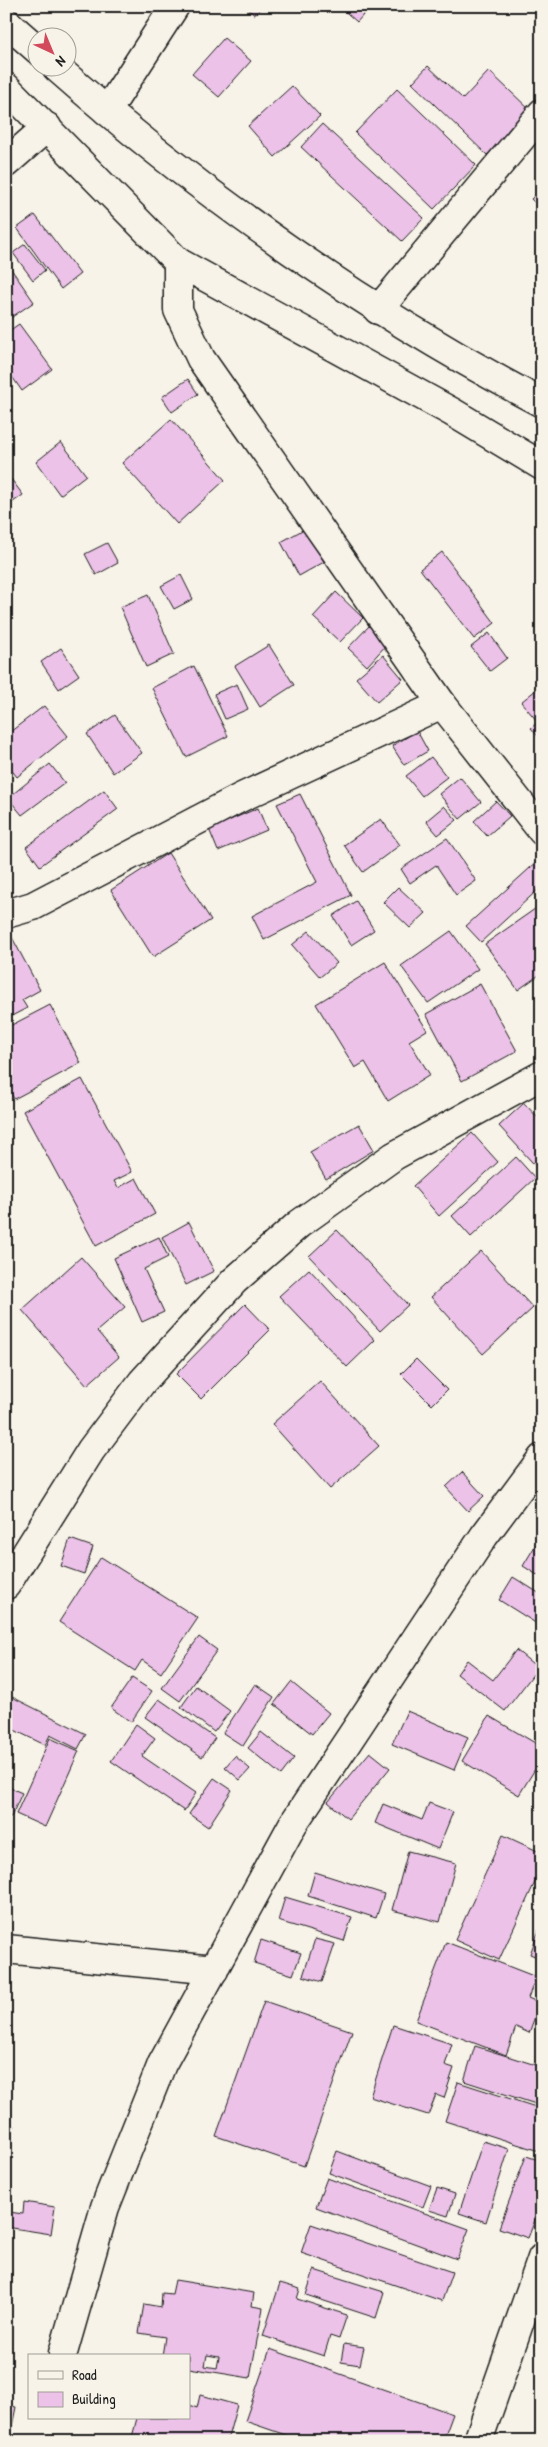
<svg xmlns="http://www.w3.org/2000/svg" width="548" height="2447" viewBox="0 0 548 2447" font-family="'Patrick Hand',sans-serif">
<rect width="100%" height="100%" fill="#f7f3e8"/>
<filter id="ink" filterUnits="userSpaceOnUse"><feTurbulence type="fractalNoise" baseFrequency=".02" numOctaves="2"/><feDisplacementMap in="SourceGraphic" scale="10" xChannelSelector="R" yChannelSelector="G"/><feConvolveMatrix kernelMatrix="1 2 1 2 8 2 1 2 1" color-interpolation-filters="sRGB"/></filter>
<g filter="url(#ink)">
<g fill="#ecc2e9" stroke="#1c1c1c" fill-rule="evenodd">
<polygon points="243,6 262,6 255,15"/>
<polygon points="339,6 371,6 357,22"/>
<polygon points="224,38 251,61 219,97 192,74"/>
<polygon points="428,66 463,99 489,71 530,110 487,155 412,83"/>
<polygon points="292,86 320,116 275,157 248,126"/>
<polygon points="397,89 476,165 434,209 355,133"/>
<polygon points="322,124 424,218 402,241 301,147"/>
<polygon points="542,189 542,210 531,199"/>
<polygon points="35,215 80,274 61,289 17,228"/>
<polygon points="25,244 45,270 33,280 13,253"/>
<polygon points="9,266 34,302 6,321 6,268"/>
<polygon points="19,324 52,369 22,391 6,368 6,333"/>
<polygon points="188,379 198,394 172,412 162,397"/>
<polygon points="171,419 225,480 177,524 122,463"/>
<polygon points="61,442 86,475 60,495 36,462"/>
<polygon points="11,479 23,495 6,507 6,482"/>
<polygon points="306,528 324,562 299,576 281,542"/>
<polygon points="107,543 118,563 96,575 85,554"/>
<polygon points="442,552 495,623 474,639 420,569"/>
<polygon points="181,575 193,599 174,609 161,586"/>
<polygon points="336,592 363,618 340,642 313,617"/>
<polygon points="148,595 174,654 146,667 120,607"/>
<polygon points="370,625 388,643 367,666 348,648"/>
<polygon points="489,633 507,658 490,671 471,647"/>
<polygon points="269,645 294,685 260,707 235,666"/>
<polygon points="61,648 79,675 59,689 41,662"/>
<polygon points="383,655 403,679 377,702 356,678"/>
<polygon points="194,666 228,736 186,757 152,688"/>
<polygon points="237,684 248,709 225,719 214,694"/>
<polygon points="542,685 542,741 531,728 538,722 521,702"/>
<polygon points="44,706 68,736 17,777 6,763 6,735"/>
<polygon points="115,715 142,753 113,773 87,734"/>
<polygon points="417,731 428,751 404,765 392,746"/>
<polygon points="431,757 447,777 422,796 406,776"/>
<polygon points="50,764 65,783 22,815 8,798"/>
<polygon points="460,777 481,802 460,819 439,794"/>
<polygon points="104,790 118,809 40,866 26,847"/>
<polygon points="300,794 351,895 264,940 252,916 317,882 277,804"/>
<polygon points="496,801 510,816 487,836 474,821"/>
<polygon points="444,806 457,820 438,835 426,821"/>
<polygon points="258,808 267,830 218,851 209,829"/>
<polygon points="381,819 400,845 363,872 344,845"/>
<polygon points="447,838 476,881 456,895 436,865 410,883 401,869"/>
<polygon points="168,853 211,920 153,957 111,890"/>
<polygon points="541,858 542,886 481,942 466,926"/>
<polygon points="398,887 426,913 410,928 383,902"/>
<polygon points="356,901 374,930 351,945 333,916"/>
<polygon points="542,904 542,973 518,990 485,944"/>
<polygon points="6,926 40,990 22,1000 27,1008 6,1019"/>
<polygon points="309,931 337,963 320,977 292,945"/>
<polygon points="451,931 478,969 428,1003 401,966"/>
<polygon points="385,962 427,1030 409,1041 430,1075 388,1101 365,1062 355,1068 316,1004"/>
<polygon points="480,984 517,1051 462,1081 426,1014"/>
<polygon points="50,1005 81,1063 14,1099 6,1084 6,1028"/>
<polygon points="82,1079 132,1172 114,1181 118,1188 136,1178 155,1214 96,1246 23,1111"/>
<polygon points="524,1103 542,1122 542,1173 499,1126"/>
<polygon points="359,1124 374,1150 326,1179 310,1152"/>
<polygon points="472,1133 498,1162 439,1216 413,1186"/>
<polygon points="516,1157 535,1178 471,1237 452,1216"/>
<polygon points="189,1222 214,1271 186,1285 162,1237"/>
<polygon points="337,1230 408,1305 380,1331 309,1256"/>
<polygon points="159,1237 168,1257 144,1269 164,1312 142,1322 114,1258"/>
<polygon points="481,1251 533,1308 483,1354 431,1297"/>
<polygon points="81,1257 125,1307 97,1331 119,1357 87,1385 22,1310"/>
<polygon points="309,1269 375,1340 347,1367 279,1296"/>
<polygon points="245,1304 270,1330 201,1399 176,1374"/>
<polygon points="416,1359 447,1390 432,1405 401,1374"/>
<polygon points="320,1381 379,1446 330,1489 272,1424"/>
<polygon points="462,1472 484,1496 468,1511 446,1487"/>
<polygon points="70,1539 93,1547 84,1574 61,1566"/>
<polygon points="538,1541 542,1543 542,1578 523,1566"/>
<polygon points="101,1557 198,1618 161,1673 142,1660 135,1671 59,1622"/>
<polygon points="513,1577 542,1595 542,1627 499,1600"/>
<polygon points="199,1637 217,1650 180,1701 162,1688"/>
<polygon points="516,1650 538,1668 505,1711 457,1674 467,1660 493,1680"/>
<polygon points="132,1678 152,1691 131,1722 111,1708"/>
<polygon points="291,1682 329,1713 312,1734 274,1704"/>
<polygon points="255,1684 274,1697 243,1746 223,1733"/>
<polygon points="196,1686 230,1711 214,1732 181,1707"/>
<polygon points="6,1694 86,1734 78,1749 50,1735 45,1745 6,1726"/>
<polygon points="159,1699 215,1738 202,1757 145,1717"/>
<polygon points="407,1711 468,1737 454,1770 392,1744"/>
<polygon points="489,1716 542,1747 542,1758 519,1795 462,1761"/>
<polygon points="136,1724 155,1738 142,1756 196,1793 184,1811 111,1761"/>
<polygon points="261,1732 294,1758 281,1775 248,1748"/>
<polygon points="50,1738 79,1751 45,1827 16,1814"/>
<polygon points="370,1752 390,1768 348,1819 328,1802"/>
<polygon points="235,1756 250,1769 240,1780 225,1767"/>
<polygon points="214,1778 232,1790 208,1827 189,1814"/>
<polygon points="6,1786 22,1793 11,1817 6,1815"/>
<polygon points="429,1803 453,1812 438,1849 375,1823 383,1804 422,1820"/>
<polygon points="503,1835 542,1853 542,1867 499,1960 455,1940"/>
<polygon points="408,1851 456,1863 440,1922 392,1910"/>
<polygon points="315,1872 384,1894 376,1918 308,1896"/>
<polygon points="285,1897 352,1917 344,1941 278,1921"/>
<polygon points="542,1922 542,1959 530,1954"/>
<polygon points="315,1939 335,1944 322,1982 303,1976"/>
<polygon points="261,1940 301,1953 293,1975 254,1963"/>
<polygon points="446,1942 536,1977 528,1998 540,2003 529,2033 516,2027 506,2055 416,2021"/>
<polygon points="264,2001 352,2031 304,2166 216,2136"/>
<polygon points="393,2025 452,2044 445,2065 454,2068 444,2098 436,2095 428,2115 370,2097"/>
<polygon points="475,2046 542,2067 542,2106 464,2081"/>
<polygon points="458,2082 542,2109 542,2152 445,2121"/>
<polygon points="6,2123 15,2126 6,2135"/>
<polygon points="483,2141 509,2149 486,2222 459,2213"/>
<polygon points="337,2151 431,2186 423,2207 329,2173"/>
<polygon points="526,2156 542,2161 542,2202 528,2238 499,2228"/>
<polygon points="327,2178 469,2229 457,2259 316,2207"/>
<polygon points="437,2188 455,2194 448,2216 429,2210"/>
<polygon points="24,2202 55,2207 51,2234 6,2227 9,2212 23,2214"/>
<polygon points="311,2224 452,2272 442,2301 301,2253"/>
<polygon points="314,2270 384,2292 376,2318 306,2295"/>
<path d="M175,2280L254,2293L252,2306L263,2308L250,2378L189,2368V2356H162L165,2337L139,2333L144,2304L161,2307L162,2293L172,2294ZM207,2355L219,2357L217,2368L205,2366Z"/>
<polygon points="280,2283 300,2289 297,2299 347,2315 339,2339 330,2336 324,2356 263,2336"/>
<polygon points="344,2344 364,2347 360,2365 341,2362"/>
<polygon points="270,2349 453,2414 443,2441 303,2441 245,2421"/>
<polygon points="200,2395 237,2405 227,2441 131,2441 137,2418 189,2418 189,2405 197,2408"/>
<polygon points="6,2405 16,2407 9,2441 6,2441"/>
</g>
<g fill="none" stroke-linecap="round" stroke-linejoin="round">
<g stroke="#1c1c1c" stroke-width="31">
<g id="minor">
<polyline points="107,111 175,6"/>
<polyline points="6,163 47,127"/>
<polyline points="178,262 178,310 201,359 442,704 542,831"/>
<polyline points="378,310 542,113"/>
<polyline points="6,914 33,906 242,797 442,704"/>
<polyline points="6,1585 91,1450 142,1382 234,1281 299,1224 394,1156 542,1075"/>
<polyline points="6,1949 214,1970"/>
<polyline points="63,2353 105,2207 162,2064 293,1824 484,1536 542,1458"/>
<polyline points="478,2441 542,2258"/>
</g>
</g>
<g stroke="#1c1c1c" stroke-width="31">
<g id="major">
<polyline points="6,22 38,50"/>
<path d="M57,68C202,196 370,313 542,403"/>
<polyline points="6,87 178,262 452,412 542,466"/>
</g>
</g>
<use href="#minor" stroke="#f7f3e8" stroke-width="28"/>
<use href="#major" stroke="#f7f3e8" stroke-width="28"/>
</g>
</g>
<rect width="548" height="2447" fill="none" stroke="#f7f3e8" stroke-width="25"/>
<rect x="12" y="12" width="523" height="2422" fill="none" stroke="#1c1c1c" stroke-width="2" filter="url(#ink)"/>
<rect x="28" y="2354" width="162" height="65" fill="#f7f3e8" stroke="#9f9d96"/>
<rect x="38" y="2371" width="25" height="8" fill="#f7f3e8" stroke="#9f9d96"/>
<text x="72" y="2380" font-size="15" fill="#1c1c1c">Road</text>
<rect x="38" y="2392" width="25" height="15" fill="#ecc2e9" stroke="#9f9d96"/>
<text x="72" y="2404" font-size="15" fill="#1c1c1c">Building</text>
<g transform="translate(52 52) rotate(136)"><circle r="24" fill="#f7f3e8" stroke="#9f9d96"/>
<path d="M0-4L9 19L0 12L-9 19Z" fill="#d1495b"/>
<text y="-8" font-size="14" font-weight="bold" text-anchor="middle" fill="#1c1c1c">N</text>
</g>
</svg>
